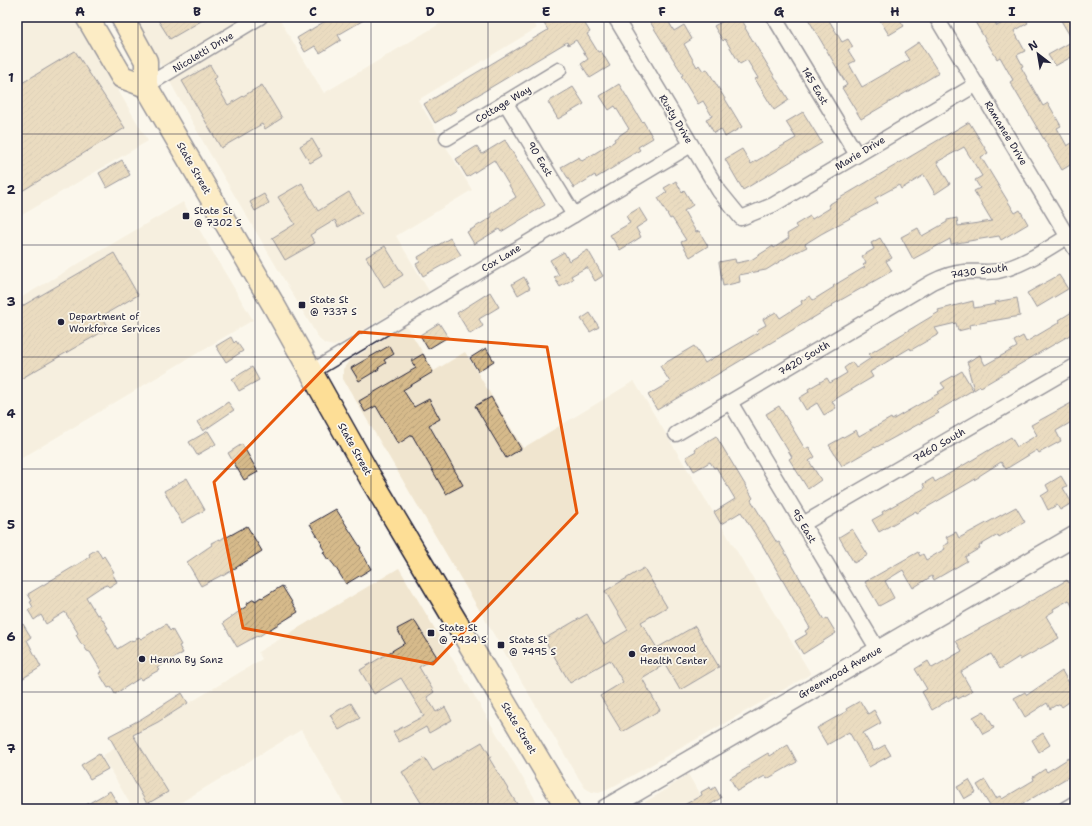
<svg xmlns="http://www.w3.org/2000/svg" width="1092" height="826" viewBox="0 0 1092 826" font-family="'Shantell Sans',sans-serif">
<defs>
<pattern id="building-hatch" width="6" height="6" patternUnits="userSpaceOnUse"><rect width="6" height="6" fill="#d6ba8b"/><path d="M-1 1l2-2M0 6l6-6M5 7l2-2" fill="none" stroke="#b7a079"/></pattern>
</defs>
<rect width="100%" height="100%" fill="#fbf7ec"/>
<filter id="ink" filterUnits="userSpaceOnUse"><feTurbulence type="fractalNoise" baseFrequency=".025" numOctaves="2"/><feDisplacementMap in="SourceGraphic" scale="8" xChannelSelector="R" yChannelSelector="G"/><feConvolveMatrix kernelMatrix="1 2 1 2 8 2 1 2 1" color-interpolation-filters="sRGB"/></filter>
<g filter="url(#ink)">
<g fill="#f0e5cf">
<polygon points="17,17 75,17 148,141 17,218"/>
<polygon points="134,17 278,17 324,93 451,17 530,17 537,28 418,100 472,190 396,236 429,291 343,342 334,346 325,344 319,339 206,147"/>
<polygon points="183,202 253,320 17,461 17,300"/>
<polygon points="406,325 434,371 465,352 523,448 634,381 811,674 607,790 599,793 592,792 585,788 576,774 343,379 343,369 349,361"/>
<polygon points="399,568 534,797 539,809 347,809 301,730 170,809 133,809 102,756 262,659 258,652"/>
<polygon points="688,774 708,809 632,809 659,794"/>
</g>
<g fill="url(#building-hatch)" stroke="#22223b">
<polygon points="156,17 208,17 170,39"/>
<polygon points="332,17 369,17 338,35 341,40 320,53 315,46 305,52 297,38"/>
<polygon points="540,17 581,17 590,32 587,34 598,52 601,51 610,66 590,78 581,64 588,59 576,40 568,45 567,42 456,108 457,110 435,123 424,104 548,30"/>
<polygon points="647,17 666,17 674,31 684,25 692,39 684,44 697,67 699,65 703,71 707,69 742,127 725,137 721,129 714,133 706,119 712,116 703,101 698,104 681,76 683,75"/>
<polygon points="721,17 740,17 746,27 745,28 789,100 774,110 755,79 758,78 747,60 740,64 725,39 723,41 714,26 723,21"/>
<polygon points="807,17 827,17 842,42 848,39 853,47 848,50 855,61 849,64 862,87 909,60 904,52 919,42 939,73 861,119 842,88 847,85"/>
<polygon points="878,17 898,17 904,26 889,35"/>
<polygon points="972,17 992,17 997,26 1012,17 1024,17 1028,23 1014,31 1025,51 1017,55 1023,66 1021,67 1043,106 1048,103 1061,126 1057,128 1067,146 1075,141 1075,162 1062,170 1010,82 1013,80 1000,57 997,59"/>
<polygon points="1059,17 1075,17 1075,55 1055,66 1048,55 1073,41"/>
<polygon points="75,51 125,128 17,194 17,86"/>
<polygon points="210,65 217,77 213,79 228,105 262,85 282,118 265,129 262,124 221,148 182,81"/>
<polygon points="619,84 642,122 643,121 653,138 638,147 640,150 618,163 619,164 596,178 595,175 574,188 561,167 579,157 582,161 615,141 614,139 629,129 615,106 609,110 600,96"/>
<polygon points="573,87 584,104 558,119 548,102"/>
<polygon points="803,112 822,143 743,190 725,159 742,149 751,164 796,138 786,122"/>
<polygon points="969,122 988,153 981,157 1015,213 1020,210 1028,224 1001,240 999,236 951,244 950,239 913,259 901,237 918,228 922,236 947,222 947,220 957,218 958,226 992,221 974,191 980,188 975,180 982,176 964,147 937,162 950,184 935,194 924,175 901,189 899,185 875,198 878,203 821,234 805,244 807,247 797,252 797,251 766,270 739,275 740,282 723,286 719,262 735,259 736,263 751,260 773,246 774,248 789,238 787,234 797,228 795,225 810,216 812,219 830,208 828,205"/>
<polygon points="312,139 322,156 310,163 300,146"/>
<polygon points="505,140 545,205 501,232 499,229 474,244 467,232 492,217 490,214 516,197 494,160 467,177 456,159 477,146 482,154"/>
<polygon points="122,160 130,175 107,188 99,173"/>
<polygon points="676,181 682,192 684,190 693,205 684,211 696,232 699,231 708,246 690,257 681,242 686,240 672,218 670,219 658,198 667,192 664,188"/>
<polygon points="302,183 318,211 349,192 362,213 338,227 335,220 310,235 315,243 285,260 272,238 295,224 278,197"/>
<polygon points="264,194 269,203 255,211 250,202"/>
<polygon points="639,208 647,221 636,228 641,237 620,250 610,235 630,223 626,216"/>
<polygon points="450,238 461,255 423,276 416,264 420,262 418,257"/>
<polygon points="880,238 892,258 886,261 892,271 832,305 833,306 657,410 648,395 670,382 660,366 694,346 705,363 716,356 716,357 759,332 757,330 766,325 763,319 776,312 780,318 802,304 801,301 810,296 813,300 834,287 833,286 865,267 863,265 866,263 862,256 874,249 871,243"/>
<polygon points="385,246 403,275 384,287 366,257"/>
<polygon points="588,250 603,276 595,281 587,267 571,276 573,279 560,287 554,277 559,275 550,260 564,252 569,261"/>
<polygon points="114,253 138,295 102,316 109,328 17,381 17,309"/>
<polygon points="1059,275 1068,289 1036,308 1027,293"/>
<polygon points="524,277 530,288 518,295 512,284"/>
<polygon points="490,292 499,307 479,319 483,326 470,334 457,313"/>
<polygon points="1017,298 1020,316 969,325 970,328 958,331 956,323 935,328 939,334 911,350 910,348 870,372 873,377 832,401 836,408 824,415 817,403 806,410 799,398 809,392 808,389 827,378 830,383 847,373 844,368 852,362 856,368 871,358 869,354 939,312 938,310 973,301 974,308 996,304 995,302"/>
<polygon points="1075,310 1075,332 981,387 980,386 974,390 968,368 969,367 967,362 980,355 985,365 1017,347 1014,341 1023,336 1026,342 1060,322 1059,320"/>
<polygon points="590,313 599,327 590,332 581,319"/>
<polygon points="439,323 448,337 428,349 420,335"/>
<polygon points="231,337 234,343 236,341 243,351 226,362 216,346"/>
<polygon points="389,346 394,354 384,360 386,363 378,368 379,369 359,381 351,368"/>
<polygon points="486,348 494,361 478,371 470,358"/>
<polygon points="423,354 433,372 403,390 414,407 429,399 440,419 429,425 463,485 446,494 412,435 398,444 376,406 365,412 359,401 416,368 411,361"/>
<polygon points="252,367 259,380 239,391 232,379"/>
<polygon points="962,371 973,390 937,411 939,413 875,448 875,447 842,466 829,445 856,430 859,436 891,418 892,420 939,393 938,392 945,388 941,383"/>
<polygon points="491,397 521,449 506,458 475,406"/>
<polygon points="1075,401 1075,420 1056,431 1061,441 1039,453 1037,450 1006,469 1001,462 979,476 979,477 917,513 916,511 879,532 872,520 883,514 882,512 925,488 923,484 933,478 935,482 1011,437 1017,447 1037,435 1031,425"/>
<polygon points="228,402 234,410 203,431 197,422"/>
<polygon points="779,406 805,449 809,447 815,457 809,461 821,480 808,489 789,459 792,457 766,414"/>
<polygon points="208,431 216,444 197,455 189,442"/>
<polygon points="716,436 753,498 751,500 777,543 779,542 824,620 827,618 836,633 803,654 795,641 807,634 805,631 810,628 764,548 741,512 721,524 714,512 735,499 716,467 714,468 710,462 694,471 686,457 696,451 695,449"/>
<polygon points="242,444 258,472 244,480 228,453"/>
<polygon points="1061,476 1067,486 1063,488 1072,503 1060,510 1057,505 1048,510 1041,496 1049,491 1046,485"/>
<polygon points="187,478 205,510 182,523 164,491"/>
<polygon points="1016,507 1025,522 999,537 998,535 979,546 980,548 965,557 967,561 934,580 932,576 913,588 903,570 885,581 894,598 879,606 865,582 918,552 920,556 923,554 926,560 945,549 943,546 949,543 946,537 956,532 959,538"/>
<polygon points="336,509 357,542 361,548 360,549 371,569 346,584 334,565 329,559 328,560 323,552 325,551 321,545 322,544 310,524"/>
<polygon points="247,526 262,551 223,576 222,575 201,586 187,562 206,549 212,545 211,543 219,539 220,540 226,536 227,537"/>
<polygon points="852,529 868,555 854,563 839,537"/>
<polygon points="97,549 102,558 104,556 114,572 112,573 117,582 109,587 107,585 101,587 86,597 97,615 99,614 108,628 106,629 117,649 132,640 133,641 139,637 141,639 166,624 170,631 172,629 181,645 179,646 183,653 157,668 159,670 141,680 140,678 115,694 111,687 108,688 99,673 102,672 90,652 87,651 83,644 82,645 76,635 78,633 65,612 46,624 41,615 34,620 28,610 33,607 30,602 32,601 28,594 85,560 90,556 89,554"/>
<polygon points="644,568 667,607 641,622 657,648 695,626 719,667 680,690 665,664 642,678 660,710 622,732 600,696 623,682 610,660 570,683 544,639 587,614 604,644 628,630 605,591"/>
<polygon points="1067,580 1075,593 1075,612 1069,600 1053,609 1054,611 1046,616 1059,638 1020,660 1019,657 1000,669 991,654 961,672 972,691 958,699 956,696 932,710 922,692 927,689 915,669 928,661 932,668 962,651 956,641 1019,608"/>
<polygon points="282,586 298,612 264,633 258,637 257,636 237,647 223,623 241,610 247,606 246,604 254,599 255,601 261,597 262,598"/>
<polygon points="414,620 437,657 419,667 434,692 427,697 436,712 445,707 452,720 429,733 426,727 399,742 393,732 424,716 401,678 374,694 360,670 405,643 397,629"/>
<polygon points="17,624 18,627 23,624 31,637 27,640 41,667 17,682"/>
<polygon points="1062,671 1075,693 1075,698 1062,707 1060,704 1057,706 1056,705 1050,709 1047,703 1025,717 1014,698 1025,692 1027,695"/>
<polygon points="182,693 188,703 158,722 133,735 168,792 147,804 109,736 141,719"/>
<polygon points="860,701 868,714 874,710 881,723 863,733 874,751 885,745 891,755 869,767 849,732 827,745 817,728 847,711 846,709"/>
<polygon points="351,703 360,718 339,730 330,715"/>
<polygon points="984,711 994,728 983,734 973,717"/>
<polygon points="1043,733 1050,745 1039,752 1032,740"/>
<polygon points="482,742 491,757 489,758 520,809 425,809 402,772 425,758 433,771"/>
<polygon points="788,745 797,762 767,779 765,776 737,791 730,778 749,767 748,765 768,753 770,756"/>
<polygon points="99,754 108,769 90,779 81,765"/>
<polygon points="1069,758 1075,768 1075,773 1031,799 1015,809 984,809 990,806 977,785 985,780 996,798 1000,796 1002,799 1034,780 1033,777 1045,769 1047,772"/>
<polygon points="969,780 976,792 964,799 957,787"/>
<polygon points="710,787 711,790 715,787 721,798 703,809 677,809 702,795 701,792"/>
<polygon points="110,791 121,809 79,809"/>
</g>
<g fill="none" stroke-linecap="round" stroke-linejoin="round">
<g stroke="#22223b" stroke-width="17">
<g id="street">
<polyline points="615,17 719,191 741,218 773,205 977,84"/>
<polyline points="774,17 857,155"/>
<polyline points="936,17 1075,249"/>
<polyline points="146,86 260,17"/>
<polyline points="505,102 574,215"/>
<polyline points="447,138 559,70"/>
<polyline points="311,372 691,145"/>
<polyline points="730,402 878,650"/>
<path d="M676,434L932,282C942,277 952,273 964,272C975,271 987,273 998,271C1026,265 1051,246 1075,232"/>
<polyline points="803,524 1075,366"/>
<polyline points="1065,809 1075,803"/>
</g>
</g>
<g stroke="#22223b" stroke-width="22">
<polyline id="secondary" points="606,809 1075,536"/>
</g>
<g stroke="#22223b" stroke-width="25">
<g id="primary">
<polyline points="87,17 122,77 146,86"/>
<polyline points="122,17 146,61 146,86 273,304 370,477 449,610 568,809"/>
</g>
</g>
<use href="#street" stroke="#fbf7ec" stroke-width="14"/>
<use href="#secondary" stroke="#fbf7ec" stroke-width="19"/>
<use href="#primary" stroke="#fdde96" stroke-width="22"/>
</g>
</g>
<path d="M0 0H1092V826H0ZM359,332L547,347L577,513L433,664L243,628L214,482Z" fill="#fbf7ec" fill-opacity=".55" fill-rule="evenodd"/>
<path fill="none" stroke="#e8590c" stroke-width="3" stroke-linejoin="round" d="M359,332L547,347L577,513L433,664L243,628L214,482Z"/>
<path fill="none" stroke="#22223b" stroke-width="1" stroke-opacity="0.55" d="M138,17V809M255,17V809M371,17V809M488,17V809M604,17V809M721,17V809M837,17V809M954,17V809M17,134H1075M17,245H1075M17,357H1075M17,469H1075M17,581H1075M17,692H1075"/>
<g fill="#22223b" stroke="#fbf7ec" stroke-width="1.5">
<rect x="182" y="212" width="8" height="8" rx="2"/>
<rect x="298" y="301" width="8" height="8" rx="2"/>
<circle cx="61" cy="322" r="4"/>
<rect x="427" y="629" width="8" height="8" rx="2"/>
<rect x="497" y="641" width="8" height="8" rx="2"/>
<circle cx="632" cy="654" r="4"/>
<circle cx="142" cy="659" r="4"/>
</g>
<g text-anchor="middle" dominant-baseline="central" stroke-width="3.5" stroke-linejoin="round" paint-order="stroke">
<g font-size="10" fill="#22223b" stroke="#fbf7ec">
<text transform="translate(203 52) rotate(-31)">Nicoletti Drive</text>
<text transform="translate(815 86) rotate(59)">145 East</text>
<text transform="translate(503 104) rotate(-31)">Cottage Way</text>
<text transform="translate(676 119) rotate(59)">Rusty Drive</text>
<text transform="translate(1006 133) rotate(59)">Ramanee Drive</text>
<text transform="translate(860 153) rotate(-31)">Marie Drive</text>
<text transform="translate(540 159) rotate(59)">90 East</text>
<text transform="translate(194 168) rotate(60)">State Street</text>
<text transform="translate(501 258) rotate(-31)">Cox Lane</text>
<text transform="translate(979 271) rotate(-8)">7430 South</text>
<text transform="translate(804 358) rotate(-31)">7420 South</text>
<text transform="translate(939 445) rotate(-30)">7460 South</text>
<text transform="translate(355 449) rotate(61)">State Street</text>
<text transform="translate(804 526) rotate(59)">95 East</text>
<text transform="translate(840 672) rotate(-30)">Greenwood Avenue</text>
<text transform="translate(519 728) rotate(59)">State Street</text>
</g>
<g font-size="10" fill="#22223b" stroke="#fbf7ec" text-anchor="start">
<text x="194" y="210">State St<tspan x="194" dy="12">@ 7302 S</tspan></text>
<text x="310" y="299">State St<tspan x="310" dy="12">@ 7337 S</tspan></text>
<text x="69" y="316">Department of<tspan x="69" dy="12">Workforce Services</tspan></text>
<text x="439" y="627">State St<tspan x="439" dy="12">@ 7434 S</tspan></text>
<text x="509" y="639">State St<tspan x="509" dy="12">@ 7495 S</tspan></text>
<text x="640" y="648">Greenwood<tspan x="640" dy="12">Health Center</tspan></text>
<text x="150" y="659">Henna By Sanz</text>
</g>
</g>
<rect width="1092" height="826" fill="none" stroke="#fbf7ec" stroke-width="44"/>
<g transform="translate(1038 54) rotate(329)" stroke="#fbf7ec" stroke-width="3" paint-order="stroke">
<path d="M0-3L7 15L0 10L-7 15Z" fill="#22223b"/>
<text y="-6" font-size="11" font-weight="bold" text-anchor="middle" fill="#22223b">N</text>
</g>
<rect x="22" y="22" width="1048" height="782" fill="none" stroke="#22223b" stroke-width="1.5"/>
<g font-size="13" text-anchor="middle" font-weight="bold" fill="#22223b">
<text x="80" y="16">A</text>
<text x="197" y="16">B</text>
<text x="313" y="16">C</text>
<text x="430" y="16">D</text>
<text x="546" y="16">E</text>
<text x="662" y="16">F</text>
<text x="779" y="16">G</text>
<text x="895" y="16">H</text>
<text x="1012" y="16">I</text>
<text x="11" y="82">1</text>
<text x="11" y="194">2</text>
<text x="11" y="306">3</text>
<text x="11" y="418">4</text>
<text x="11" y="529">5</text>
<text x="11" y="641">6</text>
<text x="11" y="753">7</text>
</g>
</svg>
